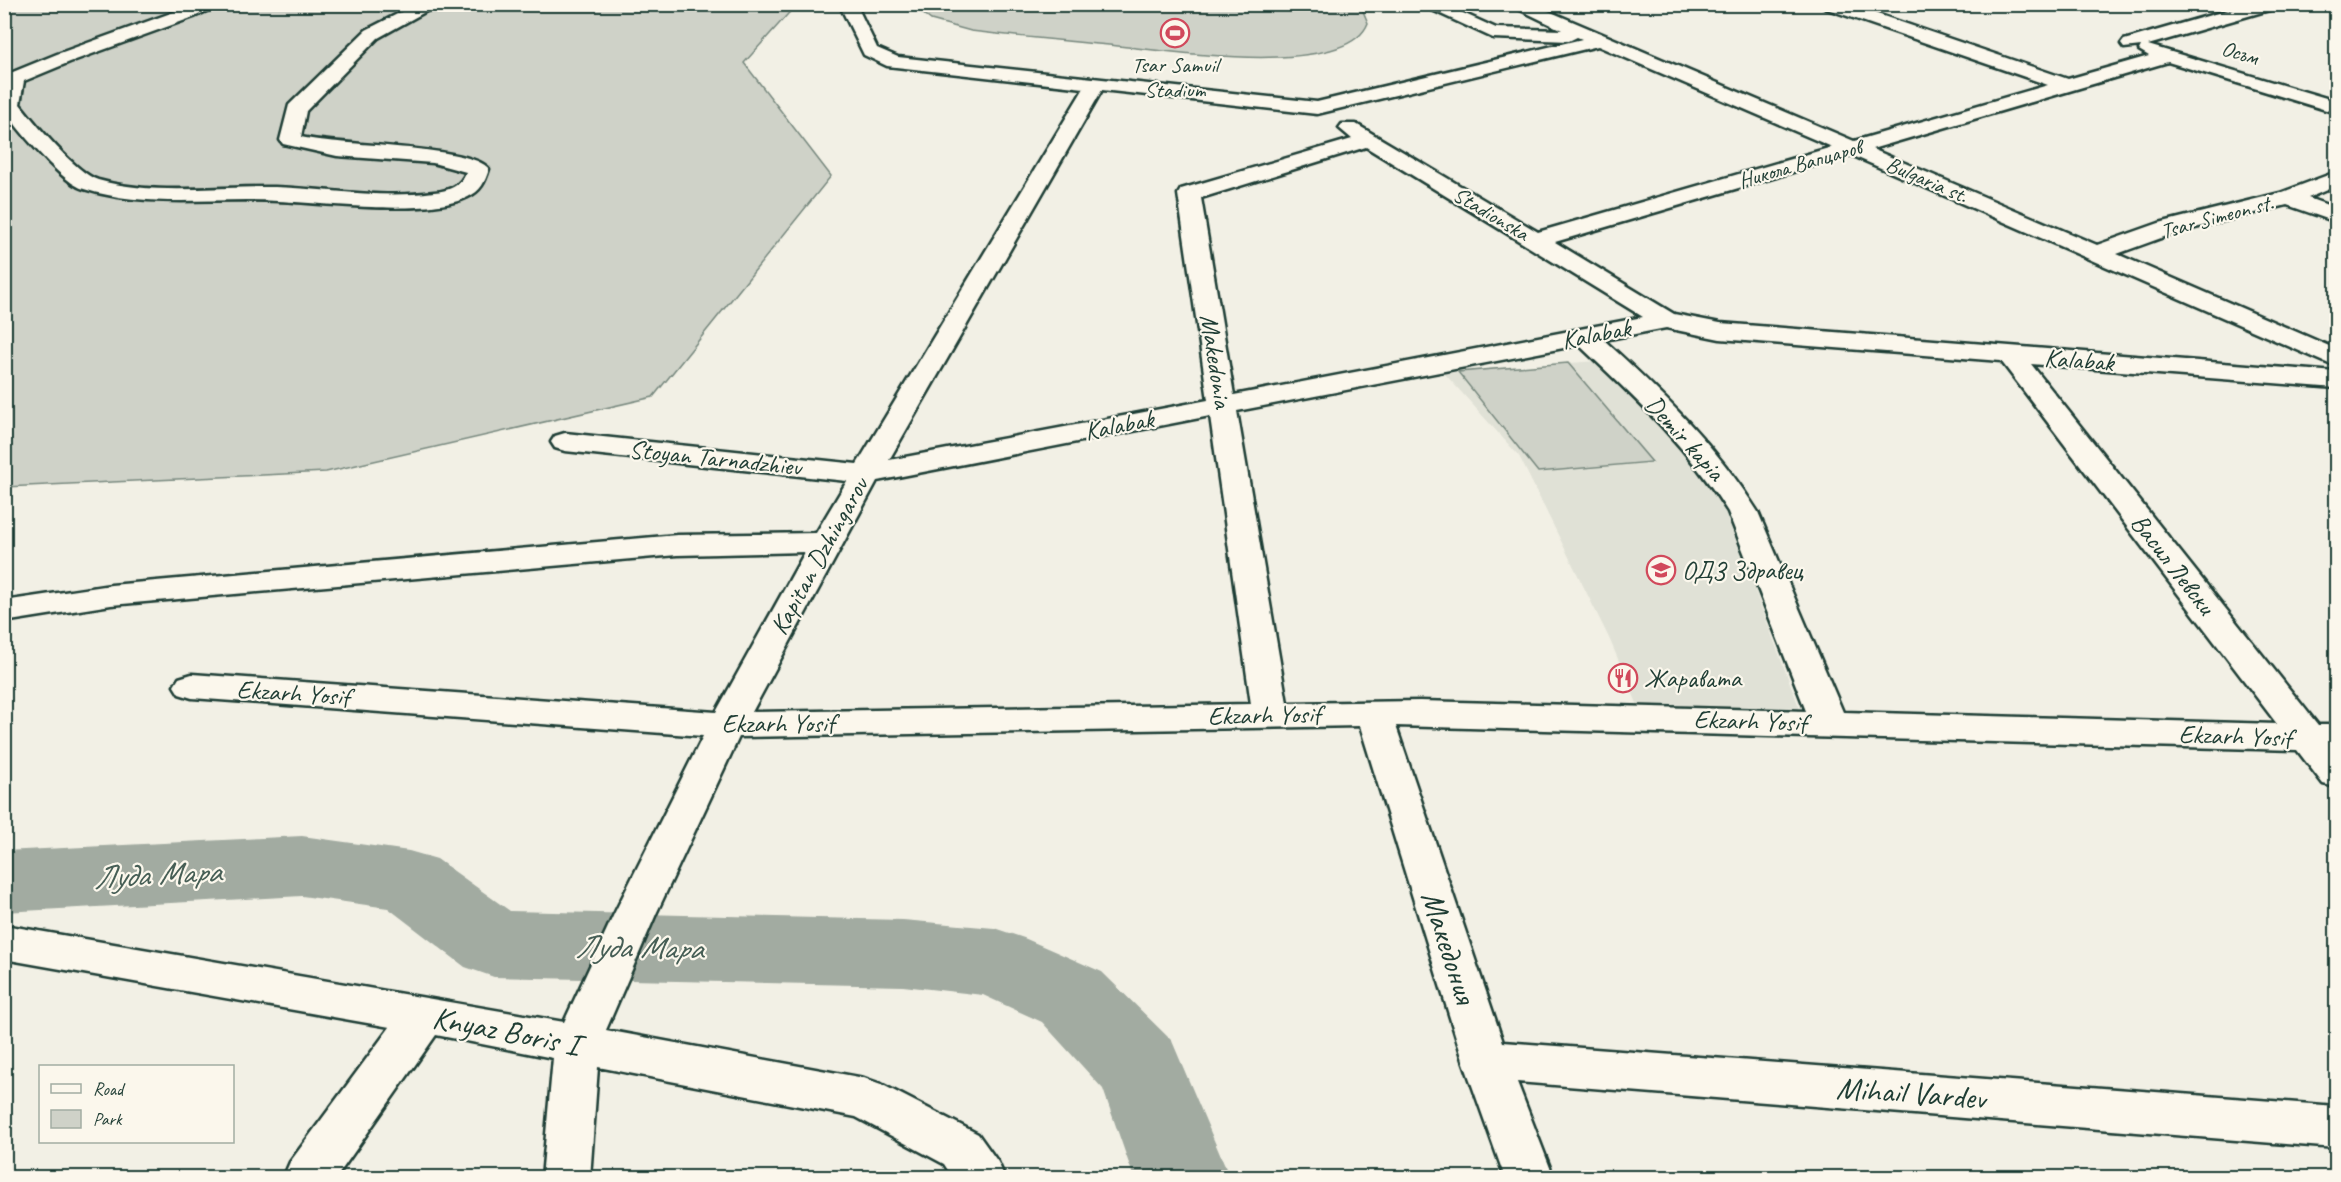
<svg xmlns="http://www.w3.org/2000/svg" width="2341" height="1182" viewBox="0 0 2341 1182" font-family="Caveat,sans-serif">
<rect width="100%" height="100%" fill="#f2f0e5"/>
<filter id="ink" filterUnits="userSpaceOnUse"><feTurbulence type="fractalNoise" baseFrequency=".0167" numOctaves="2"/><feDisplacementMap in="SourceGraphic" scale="12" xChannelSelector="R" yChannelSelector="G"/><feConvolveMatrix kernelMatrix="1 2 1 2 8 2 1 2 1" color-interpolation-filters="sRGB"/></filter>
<g filter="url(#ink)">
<polygon fill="#e0e1d6" points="1596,361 1670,432 1721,501 1801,712 1639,708 1609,638 1519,456 1444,373"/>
<g fill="#cfd2c8" stroke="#77887e" stroke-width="1.5">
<polygon points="4,5 796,5 744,63 831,176 653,397 326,472 5,487"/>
<path d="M1355,5L1363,11L1368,23C1347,79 1166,51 1118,46C1069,41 1020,37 971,31L931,20L912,5Z"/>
<polygon points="1568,363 1652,462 1538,472 1458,372"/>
</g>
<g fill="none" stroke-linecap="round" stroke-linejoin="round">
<polygon fill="#a2aba1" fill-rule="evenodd" points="302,836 409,851 437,859 510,911 903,920 994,928 1024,938 1102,972 1172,1041 1230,1178 1134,1178 1103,1089 1042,1022 983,995 903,986 494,977 465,967 388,908 302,896 4,912 4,851"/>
<g stroke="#1f3d34" stroke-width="5">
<g id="minor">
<path d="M196,4H221L194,17L70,62L24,81L20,104C35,123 76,173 98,180C154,196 217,186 275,187C328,189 381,199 434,192C448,191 461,186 466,172L433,163L337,156L283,144L280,140L289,105L366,30L417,4H439L378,38L306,111L301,137C336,146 472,145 489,169C485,182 481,191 468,197C428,217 325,203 278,201C213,197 147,209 84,189C65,184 31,144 18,128C7,114 0,91 8,74L57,54Z"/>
<path d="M839,4H856L877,48L898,57L1317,102L1582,39L1577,37L1569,41L1493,38L1419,4H1443L1496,28L1562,30L1508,4H1532L1854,141L2048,85L1824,8L1822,4H1848L2068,79L2149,56L2139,50L2141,46L2124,48L2121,44L2124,40L2249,4H2278L2276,8L2148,45L2336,101V113L2168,62L1872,149L2097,245L2159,223L2280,193L2336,172V186L2308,198L2336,208V222L2287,205L2175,233L2117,254L2336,349V367L1851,155L1555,242L1674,314L1720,323L2336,372V388L2031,364L2318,725H2336V787L2323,784L2297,750L1396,726L1503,1042L2336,1106V1148L1517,1082L1554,1178H1505L1463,1060L1360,726L739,737L656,914L606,1030L864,1078L881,1084L978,1134L998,1162L1005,1178H953L944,1164L856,1117L598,1067L590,1178H542L553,1058L436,1035L336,1178H283L290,1162L390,1027L4,959V925L564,1022L614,914L703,736L192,698L179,694L174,686L179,678L192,674L716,712L805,552L677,555L111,605L4,622V601L111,585L677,535L816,533L847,481L565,451L555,448L551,442L555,436L565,433L857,464L1084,88L887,66L864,55ZM1598,46L1832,147L1538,232L1356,124H1342L1339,128L1352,139L1181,189L1178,194L1208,400L889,460L1102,90L1317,114ZM1366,147L1643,317L1234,395L1201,198ZM1666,328L1720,339L2001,361L2277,724L1843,712L1758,512C1716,445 1662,393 1604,340ZM1579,345C1634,397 1688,447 1728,512L1806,711L1420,701L1287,703L1237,411ZM1210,416L1251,704L752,712L877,481Z"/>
</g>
</g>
<use href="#minor" fill="#fbf7ec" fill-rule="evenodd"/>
</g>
</g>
<defs>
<g id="stadium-ring" transform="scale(1.5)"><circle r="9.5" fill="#fbf7ec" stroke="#d1495b" stroke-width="1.5"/><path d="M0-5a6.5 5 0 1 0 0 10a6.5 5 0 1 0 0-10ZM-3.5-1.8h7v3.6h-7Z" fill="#d1495b"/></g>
<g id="school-ring" transform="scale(1.5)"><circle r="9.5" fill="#fbf7ec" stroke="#d1495b" stroke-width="1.5"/><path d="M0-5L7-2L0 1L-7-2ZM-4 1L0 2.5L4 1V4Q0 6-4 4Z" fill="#d1495b"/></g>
<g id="restaurant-ring" transform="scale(1.5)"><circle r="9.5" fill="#fbf7ec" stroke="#d1495b" stroke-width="1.5"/><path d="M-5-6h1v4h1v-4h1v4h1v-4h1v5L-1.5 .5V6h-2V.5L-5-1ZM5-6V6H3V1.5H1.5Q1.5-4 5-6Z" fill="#d1495b"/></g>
</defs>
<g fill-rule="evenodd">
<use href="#stadium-ring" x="1175" y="33"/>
<use href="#school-ring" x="1661" y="570"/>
<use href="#restaurant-ring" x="1623" y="678"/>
</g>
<g text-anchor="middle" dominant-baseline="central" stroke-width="4.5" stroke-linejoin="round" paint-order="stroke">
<g font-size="22" fill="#1f3d34" stroke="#fbf7ec">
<text transform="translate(2240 53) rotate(17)">Осъм</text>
<text transform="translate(1800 164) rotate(-16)">Никола Вапцаров</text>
<text transform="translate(1927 180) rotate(23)">Bulgaria st.</text>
<text transform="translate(1491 214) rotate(31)">Stadionska</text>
<text transform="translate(2217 217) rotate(-15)">Tsar Simeon st.</text>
</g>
<g font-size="22" fill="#1f3d34" stroke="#fbf7ec">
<text x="1175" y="65">Tsar Samuil<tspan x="1175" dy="25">Stadium</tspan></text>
</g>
<g font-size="26" fill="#1f3d34" stroke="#fbf7ec">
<text transform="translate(1596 334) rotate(-11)">Kalabak</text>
<text transform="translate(2079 360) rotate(4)">Kalabak</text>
<text transform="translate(1216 361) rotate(81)">Makedonia</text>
<text transform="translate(1119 425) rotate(-11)">Kalabak</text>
<text transform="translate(1685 438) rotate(48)">Demir kapia</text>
<text transform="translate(715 458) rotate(6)">Stoyan Tarnadzhiev</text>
<text transform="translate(819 556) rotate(-61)">Kapitan Dzhingarov</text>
<text transform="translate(2173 564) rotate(52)">Васил Левски</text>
<text transform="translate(293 693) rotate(4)">Ekzarh Yosif</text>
<text transform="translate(1264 715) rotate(-1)">Ekzarh Yosif</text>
<text transform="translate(1750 721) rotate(2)">Ekzarh Yosif</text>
<text x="778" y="723">Ekzarh Yosif</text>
<text transform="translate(2235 736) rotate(2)">Ekzarh Yosif</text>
</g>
<g font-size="26" fill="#1f3d34" stroke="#fbf7ec" text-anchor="start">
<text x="1682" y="570">ОДЗ Здравец</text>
<text x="1644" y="678">Жаравата</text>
</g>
<g font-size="32" fill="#1f3d34" stroke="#fbf7ec">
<text transform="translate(1449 947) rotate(72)">Македония</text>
<text transform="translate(506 1031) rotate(11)">Knyaz Boris I</text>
<text transform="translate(1911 1093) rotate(4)">Mihail Vardev</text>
</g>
<g font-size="33" font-style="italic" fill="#465e55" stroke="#fbf7ec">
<text transform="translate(157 874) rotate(-3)">Луда Мара</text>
<text transform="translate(639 947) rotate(1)">Луда Мара</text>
</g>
</g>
<rect width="2341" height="1182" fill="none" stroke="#fbf7ec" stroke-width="24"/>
<rect x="12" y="12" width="2317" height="1158" fill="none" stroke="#1f3d34" stroke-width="2" filter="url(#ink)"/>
<rect x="39" y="1065" width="195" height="78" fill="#fbf7ec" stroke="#a3ada2" stroke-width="1.5"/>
<rect x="51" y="1084" width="30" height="9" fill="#fbf7ec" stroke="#a3ada2" stroke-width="1.5"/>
<text x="93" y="1095" font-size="18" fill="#1f3d34">Road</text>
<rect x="51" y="1110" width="30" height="18" fill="#cfd2c8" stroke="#a3ada2" stroke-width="1.5"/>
<text x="93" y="1125" font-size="18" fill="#1f3d34">Park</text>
</svg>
